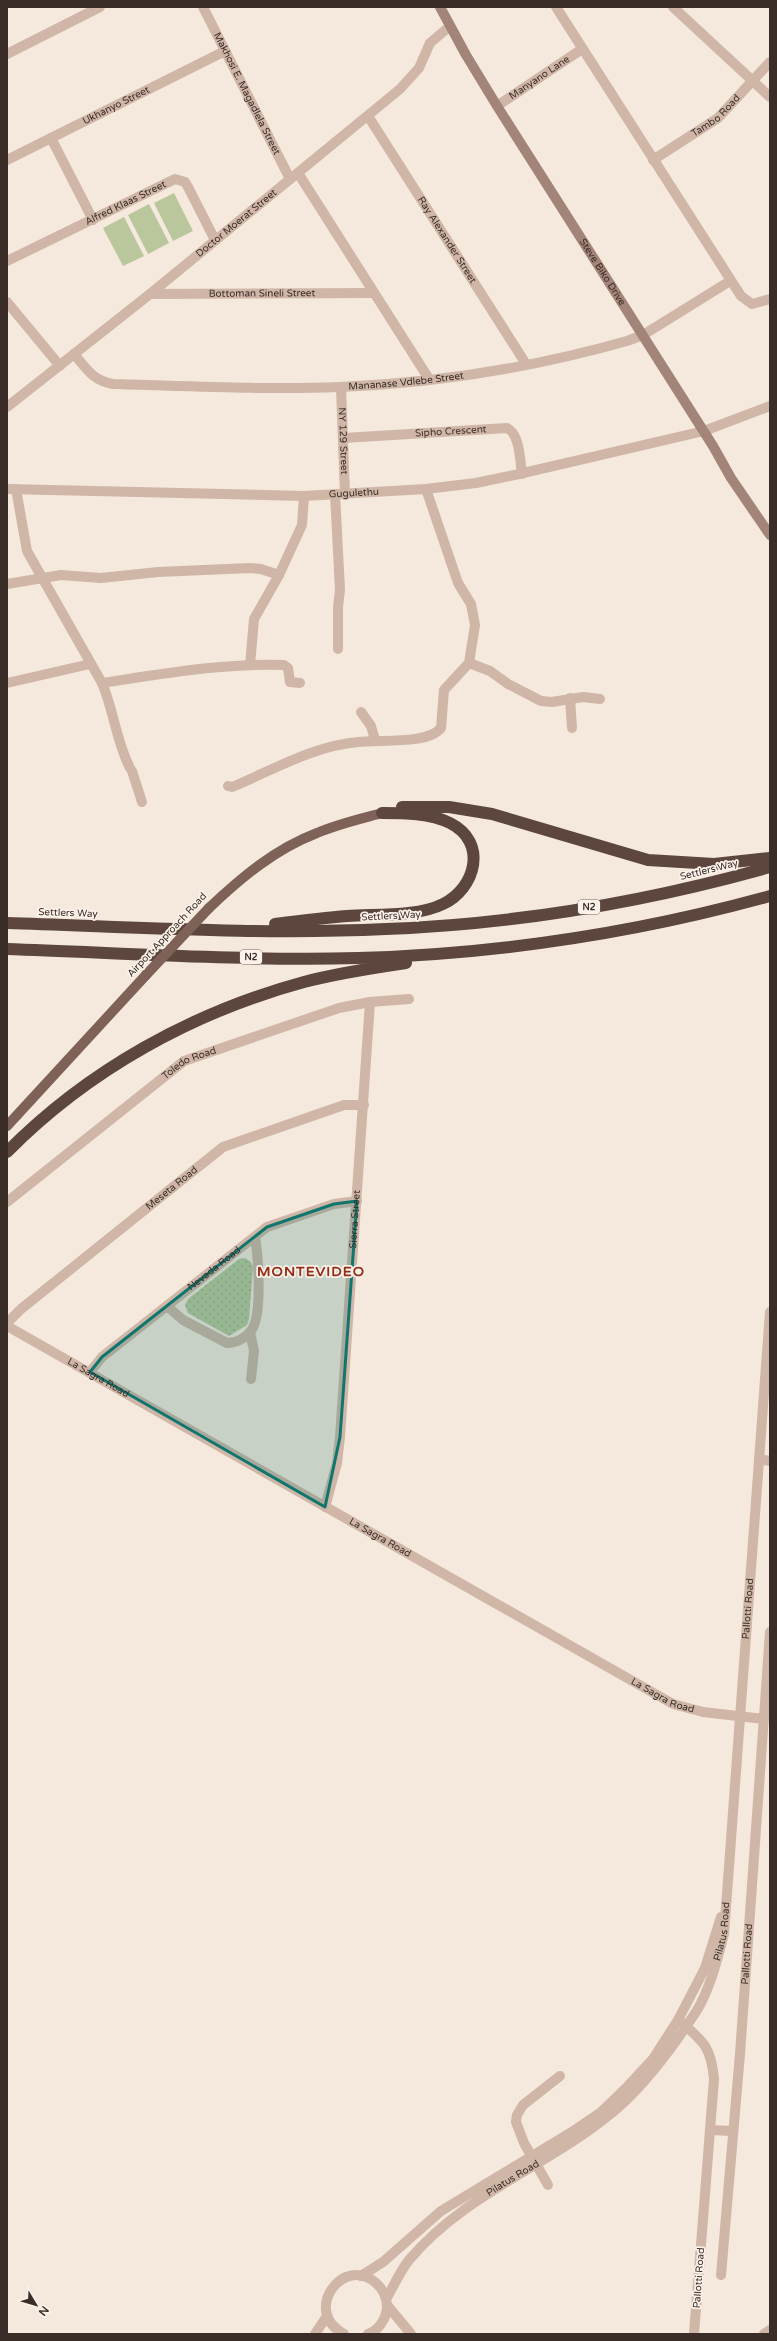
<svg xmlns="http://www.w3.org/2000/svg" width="777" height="2341" viewBox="0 0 777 2341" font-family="'Varela Round',sans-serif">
<defs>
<pattern id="grass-dots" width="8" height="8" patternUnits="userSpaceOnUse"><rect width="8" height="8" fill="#bac69b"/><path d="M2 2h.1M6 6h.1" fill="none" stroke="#a1aa86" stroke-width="1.8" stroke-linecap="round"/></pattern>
</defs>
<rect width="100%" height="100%" fill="#f5e8dd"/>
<polygon fill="url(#grass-dots)" points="245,1258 251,1262 253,1267 249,1319 247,1325 229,1336 188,1313 185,1305 188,1299 239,1259"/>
<g fill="#bac69b">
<polygon points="174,193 193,231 173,241 154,203"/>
<polygon points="149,204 169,243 148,254 128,215"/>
<polygon points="124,217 144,256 123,266 103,228"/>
</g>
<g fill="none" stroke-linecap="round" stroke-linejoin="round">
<g stroke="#cfb6a7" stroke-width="10">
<path id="s1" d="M203,7L290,179"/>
<polyline points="556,7 741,296 752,304 770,299"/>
<polyline points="673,7 770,97"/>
<polyline points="7,54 100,7"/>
<path id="s2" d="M497,106L582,49"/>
<path id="s3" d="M368,116L526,364"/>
<polyline points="51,138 93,220"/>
<path id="s4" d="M7,160L225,51"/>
<path id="s5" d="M653,160L718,118L770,62"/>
<polyline points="298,173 429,379"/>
<path id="s6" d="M7,261L175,179L185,182L188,187L215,240"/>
<path id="s7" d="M150,294L374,293"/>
<polyline points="7,302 60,366"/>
<path id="s8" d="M74,354C86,368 93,381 113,384C188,386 264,390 340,387C436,383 535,367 627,341L643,335L730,281"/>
<path id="s9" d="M341,387L345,495"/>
<path id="s10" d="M7,407L150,294L400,89L419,68L430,43L450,26"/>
<polyline points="704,431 770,406"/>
<path id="s11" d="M344,438L507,428C520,434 520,461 522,474"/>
<path d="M16,489L27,551L102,683C114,711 116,741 130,768"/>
<polyline points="335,494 340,590 338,607 338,649"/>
<polyline points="7,584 61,575 101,578 158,572 250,568 261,569 279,575"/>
<polyline points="469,663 490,671 508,684 541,701 552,702 583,697 600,699"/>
<polyline points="250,665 254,619 279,575 302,525 304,496"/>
<polyline points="7,683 90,664"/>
<path d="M102,683C162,674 223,663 284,665L288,668L290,682L300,683"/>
<polyline points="570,698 572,728"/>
<polyline points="361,712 371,726 375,740"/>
<polyline points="132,771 142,802"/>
<path d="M228,786L232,787C273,770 313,746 358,742C379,739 427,745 441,728L444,690L469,663L475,625L471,604L458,583L426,489"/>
<path id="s12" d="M7,1202L184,1061L339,1008L370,1002L409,999"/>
<path d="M168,1307L183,1320L227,1343C236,1343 246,1338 251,1331C263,1316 258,1255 255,1237"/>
<path id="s13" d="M7,1323L21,1309L223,1147L344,1105H364"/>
<path id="s14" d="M7,1326L673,1704L703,1712L764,1719"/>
<polyline points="250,1332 254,1351 251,1379"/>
<path id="s15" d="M90,1372L102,1357L267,1227L334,1204L357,1201"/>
<polyline points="759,1459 770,1461"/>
<path id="s16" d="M325,1507L337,1463L340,1437L370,1002"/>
<polyline points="710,2130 732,2131"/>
<polyline points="548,2185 524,2143 516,2122 517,2115 523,2105 560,2076"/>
<path id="s17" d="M721,2275L740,2054L770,1632"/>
<polyline points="764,2334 770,2330"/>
</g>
<g stroke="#cfb6a7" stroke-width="10">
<path id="s18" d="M7,489L304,496L426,489L476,483L519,474L704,431"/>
<path d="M681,2022C704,2042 711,2047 714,2079L694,2334"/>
<polyline points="361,2276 383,2262 441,2211 575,2130 600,2113 628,2086 653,2059 678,2020 705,1968 721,1917"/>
<path id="s19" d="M386,2299C394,2286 400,2271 409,2260C468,2190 555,2164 621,2105C646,2082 666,2056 685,2028C690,2020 697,2012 701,2003C712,1981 718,1957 724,1934L770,1312"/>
<polyline points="387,2305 411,2334"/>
<polyline points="315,2334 327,2316"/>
<path d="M344,2334C301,2311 344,2254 376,2283C383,2289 387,2298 387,2308C386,2319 379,2330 368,2334"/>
</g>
<path stroke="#a38478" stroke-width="10" id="s20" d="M440,7L466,55L497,106L713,446L731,478L770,535"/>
<g stroke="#7e6258" stroke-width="10">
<path d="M209,908C242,877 275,849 317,833C338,824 360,819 382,813"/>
<polyline points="7,1126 146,975"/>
</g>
<g stroke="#5c463e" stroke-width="12">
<polyline points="402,807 449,807 492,814 648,860 714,864 770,858"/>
<path d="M7,923C133,927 260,935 386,929C516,924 645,902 770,867"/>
<path d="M275,924C299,921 323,918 347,916C376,914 417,917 443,904C476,888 488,842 450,823C430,813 404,813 382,813"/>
<path d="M7,949C124,953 242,961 358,958C497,954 636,933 770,896"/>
<path d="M7,1152C88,1070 193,1012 304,982C338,973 372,968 406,963"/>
</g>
<polyline stroke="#7e6258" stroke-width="10" points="146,975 209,908"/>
</g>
<path fill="#0f766e" fill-opacity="0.2" stroke="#0f766e" stroke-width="3" stroke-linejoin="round" d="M357,1201L340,1437L325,1507L90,1372L102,1357L267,1227L334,1204Z"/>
<g text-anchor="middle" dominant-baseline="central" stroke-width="3.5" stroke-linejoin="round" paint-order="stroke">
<g fill="#fcf2ea" stroke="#746862" stroke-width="1">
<rect x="578" y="900" width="22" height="14" rx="3"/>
<rect x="240" y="950" width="22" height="14" rx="3"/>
</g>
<g font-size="9" font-weight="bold" fill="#3a2d28">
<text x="589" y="907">N2</text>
<text x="251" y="957">N2</text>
</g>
<g font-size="10" fill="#3a2d28" stroke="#fcf2ea">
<text stroke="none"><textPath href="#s2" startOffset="51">Manyano Lane</textPath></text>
<text stroke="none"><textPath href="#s1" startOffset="97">Makhosi E. Magadlela Street</textPath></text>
<text stroke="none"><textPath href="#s4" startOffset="122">Ukhanyo Street</textPath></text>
<text stroke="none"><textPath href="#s5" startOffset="77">Tambo Road</textPath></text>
<text stroke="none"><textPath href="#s6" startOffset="132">Alfred Klaas Street</textPath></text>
<text stroke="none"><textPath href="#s10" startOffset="294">Doctor Moerat Street</textPath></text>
<text stroke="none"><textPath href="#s3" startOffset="147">Ray Alexander Street</textPath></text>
<text stroke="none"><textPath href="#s20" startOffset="311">Steve Biko Drive</textPath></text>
<text stroke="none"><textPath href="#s7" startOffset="112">Bottoman Sineli Street</textPath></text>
<text stroke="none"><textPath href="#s8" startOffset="344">Mananase Vdlebe Street</textPath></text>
<text stroke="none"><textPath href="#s11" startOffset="107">Sipho Crescent</textPath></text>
<text stroke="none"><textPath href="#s9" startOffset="54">NY 129 Street</textPath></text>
<text stroke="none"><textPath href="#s18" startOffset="347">Gugulethu</textPath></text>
<text transform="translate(709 870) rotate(-14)">Settlers Way</text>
<text transform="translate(68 913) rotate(2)">Settlers Way</text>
<text transform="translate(391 916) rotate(-3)">Settlers Way</text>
<text transform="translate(167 935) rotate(-47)">Airport Approach Road</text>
<text stroke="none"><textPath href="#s12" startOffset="230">Toledo Road</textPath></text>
<text stroke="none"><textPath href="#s13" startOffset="213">Meseta Road</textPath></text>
<text stroke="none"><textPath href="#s16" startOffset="290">Sierra Street</textPath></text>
<text stroke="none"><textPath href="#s15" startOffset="162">Nevada Road</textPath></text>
<text stroke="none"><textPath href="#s14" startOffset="105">La Sagra Road</textPath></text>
<text stroke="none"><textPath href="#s14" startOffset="429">La Sagra Road</textPath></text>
<text stroke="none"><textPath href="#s19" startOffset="838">Pallotti Road</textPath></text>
<text stroke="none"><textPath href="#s14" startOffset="753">La Sagra Road</textPath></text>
<text stroke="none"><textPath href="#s19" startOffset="514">Pilatus Road</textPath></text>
<text stroke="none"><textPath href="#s17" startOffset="322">Pallotti Road</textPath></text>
<text stroke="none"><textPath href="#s19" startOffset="178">Pilatus Road</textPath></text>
<text transform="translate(699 2278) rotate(-86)">Pallotti Road</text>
</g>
<g font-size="14" font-weight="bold" letter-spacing="1" fill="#922d18" stroke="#fcf2ea">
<text x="311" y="1271">MONTEVIDEO</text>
</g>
</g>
<rect width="777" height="2341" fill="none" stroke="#3a2d28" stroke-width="16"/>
<g transform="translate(36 2305) rotate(128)" stroke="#fcf2ea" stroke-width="3" paint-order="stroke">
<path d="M0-3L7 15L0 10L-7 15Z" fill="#3a2d28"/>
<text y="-6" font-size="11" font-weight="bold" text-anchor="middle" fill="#3a2d28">N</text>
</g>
</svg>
